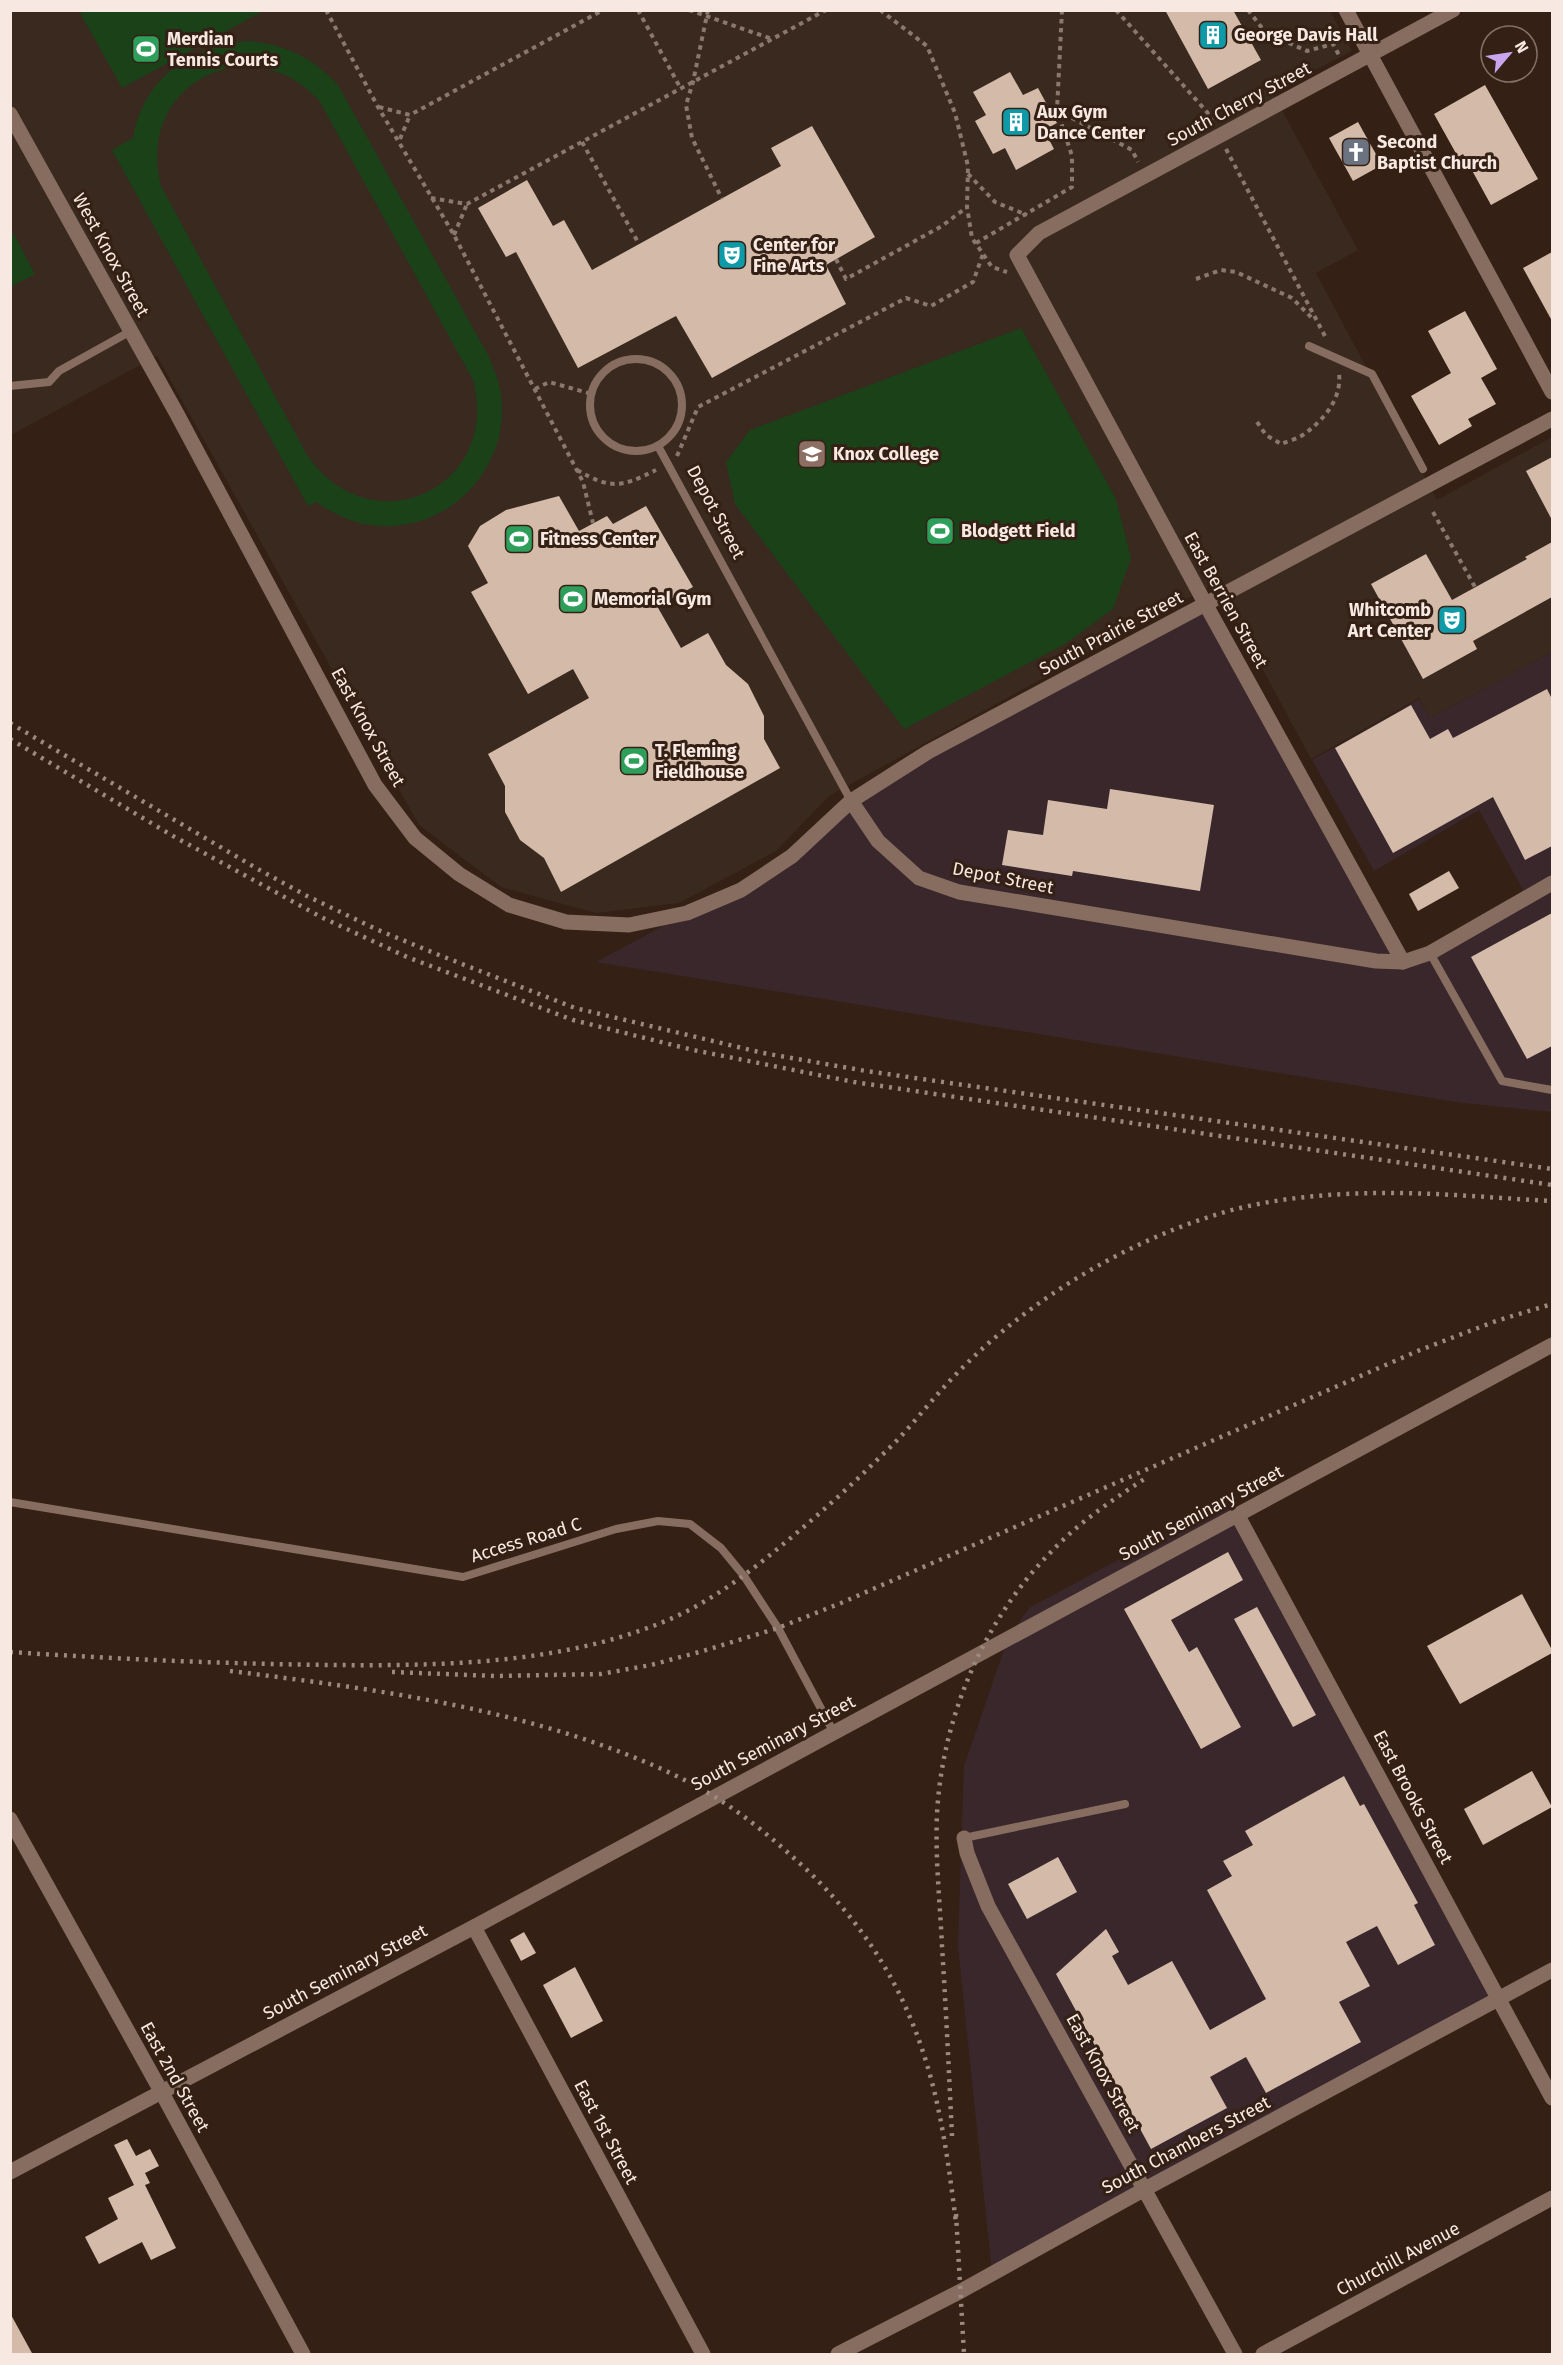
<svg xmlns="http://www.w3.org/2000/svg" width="1563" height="2365" viewBox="0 0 1563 2365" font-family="'Fira Sans',sans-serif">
<rect width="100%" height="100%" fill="#342014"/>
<g fill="#3a272b">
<polygon points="1206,605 1403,962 1527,897 1479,810 1374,871 1312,760 1419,699 1430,718 1552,652 1552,1112 1463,1103 596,962 687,913 741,890 851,801"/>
<polygon points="1229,1500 1500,1999 992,2273 958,1946 964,1766 1008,1638 1029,1608"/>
</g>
<polygon fill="#39291f" points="11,11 1330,11 1352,51 1272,92 1358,250 1316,273 1437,500 1552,437 1552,652 1430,718 1419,698 1311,759 1216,583 829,796 776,851 679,903 596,913 501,887 419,825 157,356 11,435"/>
<g fill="#1b4118" fill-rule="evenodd">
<polygon points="79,11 263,11 122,88"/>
<path d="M250,41C287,45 313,58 338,85L488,355C493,367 499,380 501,394C511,463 455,528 384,526C359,526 336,516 316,502L308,506L112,150L133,138C144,77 191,45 250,41ZM246,65C277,68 300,79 320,102L473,380C502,489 371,548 307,455L161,186C145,123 181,71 246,65Z"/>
<polygon points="10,227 35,274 11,287 10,287"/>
<polygon points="1021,328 1116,499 1131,558 1113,609 1065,644 904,729 735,504 726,462 750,430"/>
</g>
<g fill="#d4bba9">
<polygon points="1165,10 1233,10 1261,60 1208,89"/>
<polygon points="1010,72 1023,95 1038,88 1057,123 1044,130 1054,149 1016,170 1005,148 993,154 975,121 986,115 973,92"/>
<polygon points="1485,85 1538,179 1491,205 1463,154 1458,157 1434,114"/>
<polygon points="1358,122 1382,165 1353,181 1329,138"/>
<polygon points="812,126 875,237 826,265 846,304 712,378 676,316 578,368 516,252 506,257 478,208 527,180 553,226 564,220 592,270 781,166 771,148"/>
<polygon points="1552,252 1552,321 1523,268"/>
<polygon points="1465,311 1497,369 1481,378 1496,404 1468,419 1472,426 1439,445 1411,396 1451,373 1428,331"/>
<polygon points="1552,457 1552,520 1526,471"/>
<polygon points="559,496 579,531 607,516 613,524 646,506 693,587 657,606 681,648 708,633 726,665 748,684 764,716 764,739 780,768 561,892 544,858 520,840 505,812 505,786 488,754 589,698 573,669 528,694 471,592 488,583 468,546 480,526 506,510"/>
<polygon points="1552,542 1552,597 1473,641 1477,649 1423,679 1371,584 1426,554 1452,600 1527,559 1525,557"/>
<polygon points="1547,689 1552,699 1552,846 1525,860 1493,797 1393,853 1335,748 1411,705 1430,739 1448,729 1453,738"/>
<polygon points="1110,789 1214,805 1200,891 1073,871 1072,876 1002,865 1008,830 1043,835 1048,800 1107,809"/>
<polygon points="1449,871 1459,888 1418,911 1409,894"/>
<polygon points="1552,913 1552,1046 1527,1059 1471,957"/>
<polygon points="1228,1552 1243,1580 1171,1620 1189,1652 1197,1647 1241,1727 1201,1749 1124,1609"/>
<polygon points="1522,1594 1552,1650 1552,1653 1460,1704 1427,1646"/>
<polygon points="1257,1607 1316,1715 1293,1727 1234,1619"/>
<polygon points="1532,1771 1552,1807 1483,1845 1464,1809"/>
<polygon points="1344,1776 1360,1806 1364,1804 1418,1903 1414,1905 1435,1945 1398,1965 1377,1926 1346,1942 1370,1986 1339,2002 1361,2042 1266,2093 1246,2057 1210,2077 1227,2108 1151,2149 1056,1974 1106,1929 1119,1952 1112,1956 1128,1985 1172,1961 1210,2030 1266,1999 1207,1890 1232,1876 1223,1861 1253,1845 1245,1831"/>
<polygon points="1058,1857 1077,1892 1027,1919 1008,1884"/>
<polygon points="524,1932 536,1953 521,1961 510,1940"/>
<polygon points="575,1967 603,2021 571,2038 543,1985"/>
<polygon points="127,2139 136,2156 150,2149 159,2166 145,2173 150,2183 145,2185 176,2248 151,2260 142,2242 99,2264 85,2237 118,2219 108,2198 134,2185 114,2145"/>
<polygon points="10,2313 33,2355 10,2355"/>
</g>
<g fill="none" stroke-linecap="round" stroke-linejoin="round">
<g stroke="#8a786e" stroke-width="4" stroke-dasharray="4.5 4.5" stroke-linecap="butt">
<polyline points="326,10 378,107 454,235 583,482 593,523"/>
<polyline points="638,10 681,89"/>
<polyline points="689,10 772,39"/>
<polyline points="708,10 693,82 686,105 692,138 722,199"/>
<polyline points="880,10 927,46 955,113 968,166 967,207 972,238 992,267 1007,272"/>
<polyline points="1062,10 1057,110 1132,150 1138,162"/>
<polyline points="1116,10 1207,112 1212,121"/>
<polyline points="1248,10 1266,33 1307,51 1333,44 1339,55"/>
<polyline points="379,107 410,115 603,10"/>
<polyline points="400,139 410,115"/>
<polyline points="582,142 639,244"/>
<polyline points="1226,149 1326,338"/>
<polyline points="968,174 995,202 1027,215"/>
<polyline points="431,198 467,204 826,10"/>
<polyline points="454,235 467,204"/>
<polyline points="976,243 1072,187 1072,156 1057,110"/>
<polyline points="836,259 846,279 942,226 967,207"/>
<polyline points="1196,279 1221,270 1236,272 1292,298 1314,320"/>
<polyline points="535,389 549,382 592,394"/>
<path d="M1257,422L1266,435L1281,444C1289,441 1300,438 1307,432C1325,418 1342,398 1339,373"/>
<polyline points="677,456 698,407 906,298 931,306 973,282 983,254"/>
<path d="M577,470C612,490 621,487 656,470"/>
<polyline points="1433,512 1475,587"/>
</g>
<g stroke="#866d5f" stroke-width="8">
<polyline points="1309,346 1372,374 1423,469"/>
<circle cx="636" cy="405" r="46"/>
<polyline points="10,386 49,382 59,371 131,331"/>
<polyline points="658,446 851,801"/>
<polyline points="1430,953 1502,1081 1552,1090"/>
<polyline points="10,1502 463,1577 616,1529 658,1521 690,1524 721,1548 744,1576 778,1628 834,1733"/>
<polyline points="964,1838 1125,1804"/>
</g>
<g stroke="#866d5f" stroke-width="15">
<polyline points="10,114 177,414 375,785 415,838 459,874 509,905 566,922 629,925 687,913 741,890 792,856 851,801 928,752 1552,419"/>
<polyline points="851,801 878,841 919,878 959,892 1376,961 1403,962 1430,953 1552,883"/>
<polyline points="1403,962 1206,605 1017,255 1039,233 1453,10"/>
<polyline points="1238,1516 1552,2098"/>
<polyline points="10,1819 161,2091 303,2354"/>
<polyline points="964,1838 967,1853 988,1906 1235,2354"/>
<polyline points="474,1927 703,2354"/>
<polyline points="838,2354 961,2291 1145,2189 1552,1970"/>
<polyline points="1263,2354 1552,2198"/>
</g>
<g stroke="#866d5f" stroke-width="15">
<polyline points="1346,10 1552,392"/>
<polyline points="10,2172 474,1927 1552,1345"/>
</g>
<g stroke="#9b8a80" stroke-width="4.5" stroke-dasharray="3 6" stroke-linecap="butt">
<polyline points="10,723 256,868 307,896 378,930 439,955 575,1008 763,1053 866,1071 1552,1169"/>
<polyline points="10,739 173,836 321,917 407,957 573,1020 693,1050 854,1082 1552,1185"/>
<path d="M10,1652C118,1659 225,1664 333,1665C445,1666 563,1664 668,1620C710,1602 746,1575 781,1546C816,1517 850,1487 882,1455C905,1434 924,1409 945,1386C1015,1309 1115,1246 1215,1215C1265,1199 1322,1194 1374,1193C1433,1192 1493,1198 1552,1201"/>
<path d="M230,1671C351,1686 474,1702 590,1741C633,1756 676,1773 715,1797C749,1818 778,1843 807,1870C849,1910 886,1960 909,2015C938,2082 947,2151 956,2223"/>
<polyline points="392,1672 495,1676 601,1674 651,1665 703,1651 778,1628 841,1603 1420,1350 1496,1321 1552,1304"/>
<path d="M952,2136C949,2073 946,2009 942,1946C940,1902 935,1858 937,1814C942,1719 983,1621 1050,1553C1078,1523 1112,1500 1146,1478"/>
<polyline points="956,2214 964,2354"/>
</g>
</g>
<defs>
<g id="building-square" transform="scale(1.5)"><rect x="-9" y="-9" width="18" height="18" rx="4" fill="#0f9aa8" stroke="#342014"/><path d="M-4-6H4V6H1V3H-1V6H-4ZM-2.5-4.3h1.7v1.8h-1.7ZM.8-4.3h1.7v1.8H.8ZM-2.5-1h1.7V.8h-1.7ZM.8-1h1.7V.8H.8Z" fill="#fff"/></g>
<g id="stadium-square" transform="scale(1.5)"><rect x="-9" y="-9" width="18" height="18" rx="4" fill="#2e9e5b" stroke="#342014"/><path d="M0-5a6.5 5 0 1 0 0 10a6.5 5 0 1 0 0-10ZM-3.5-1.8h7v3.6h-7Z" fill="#fff"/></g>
<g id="church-square" transform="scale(1.5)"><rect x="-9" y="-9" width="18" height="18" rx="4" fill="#6b7280" stroke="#342014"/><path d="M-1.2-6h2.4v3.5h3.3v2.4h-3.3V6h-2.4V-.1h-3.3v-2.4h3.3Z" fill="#fff"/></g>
<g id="theatre-square" transform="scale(1.5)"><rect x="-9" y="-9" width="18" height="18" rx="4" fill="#0f9aa8" stroke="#342014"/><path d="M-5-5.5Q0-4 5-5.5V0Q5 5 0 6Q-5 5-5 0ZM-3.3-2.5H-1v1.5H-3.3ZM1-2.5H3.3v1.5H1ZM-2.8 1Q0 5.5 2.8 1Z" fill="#fff"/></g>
<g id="university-square" transform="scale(1.5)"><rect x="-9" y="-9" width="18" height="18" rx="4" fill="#8d6e63" stroke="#342014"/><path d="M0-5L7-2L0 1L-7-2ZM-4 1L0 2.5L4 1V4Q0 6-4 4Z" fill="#fff"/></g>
</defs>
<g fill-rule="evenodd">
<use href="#building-square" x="1213" y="35"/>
<use href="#stadium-square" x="146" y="49"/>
<use href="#building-square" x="1016" y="122"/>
<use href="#church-square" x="1356" y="152"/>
<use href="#theatre-square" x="732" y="255"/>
<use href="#university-square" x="812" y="454"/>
<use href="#stadium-square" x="940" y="531"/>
<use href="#stadium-square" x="519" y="539"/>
<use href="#stadium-square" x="573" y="599"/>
<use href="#theatre-square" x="1452" y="620"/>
<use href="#stadium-square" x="634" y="761"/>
</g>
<g text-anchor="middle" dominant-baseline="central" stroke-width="6" stroke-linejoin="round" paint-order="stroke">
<g font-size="18" font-weight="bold" fill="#f7e9e1" stroke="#342014" text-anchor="start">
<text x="1234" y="35">George Davis Hall</text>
<text x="167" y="39">Merdian<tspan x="167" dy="21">Tennis Courts</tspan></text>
<text x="1037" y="112">Aux Gym<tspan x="1037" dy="21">Dance Center</tspan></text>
<text x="1377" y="142">Second<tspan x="1377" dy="21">Baptist Church</tspan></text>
<text x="753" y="245">Center for<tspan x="753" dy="21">Fine Arts</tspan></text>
<text x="833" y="454">Knox College</text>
<text x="961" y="531">Blodgett Field</text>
<text x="540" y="539">Fitness Center</text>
<text x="594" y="599">Memorial Gym</text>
<text x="1431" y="610" text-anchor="end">Whitcomb<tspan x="1431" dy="21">Art Center</tspan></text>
<text x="655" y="751">T. Fleming<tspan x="655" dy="21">Fieldhouse</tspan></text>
</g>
<g font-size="18" fill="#f7e9e1" stroke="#342014">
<text transform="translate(1239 104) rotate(-28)">South Cherry Street</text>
<text transform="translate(111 255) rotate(61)">West Knox Street</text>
<text transform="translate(716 512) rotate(62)">Depot Street</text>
<text transform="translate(1226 600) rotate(61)">East Berrien Street</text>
<text transform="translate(1111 633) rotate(-28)">South Prairie Street</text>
<text transform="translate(368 727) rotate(61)">East Knox Street</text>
<text transform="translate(1003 878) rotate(11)">Depot Street</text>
<text transform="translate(1201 1513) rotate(-28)">South Seminary Street</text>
<text transform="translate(526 1540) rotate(-17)">Access Road C</text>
<text transform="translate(773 1743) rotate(-28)">South Seminary Street</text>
<text transform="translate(1413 1797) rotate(62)">East Brooks Street</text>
<text transform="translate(345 1972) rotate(-28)">South Seminary Street</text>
<text transform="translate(1103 2073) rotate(61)">East Knox Street</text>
<text transform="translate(175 2077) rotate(61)">East 2nd Street</text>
<text transform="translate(606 2132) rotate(62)">East 1st Street</text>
<text transform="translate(1186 2145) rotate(-28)">South Chambers Street</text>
<text transform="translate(1398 2259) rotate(-28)">Churchill Avenue</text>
</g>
</g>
<rect width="1563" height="2365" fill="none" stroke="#f7e9e1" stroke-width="24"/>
<g transform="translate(1509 54) rotate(61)"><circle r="28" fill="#342014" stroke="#827066" stroke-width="1.5"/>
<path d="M0-4.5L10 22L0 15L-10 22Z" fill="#c9a5ee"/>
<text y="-9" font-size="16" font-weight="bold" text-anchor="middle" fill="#f7e9e1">N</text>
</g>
</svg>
